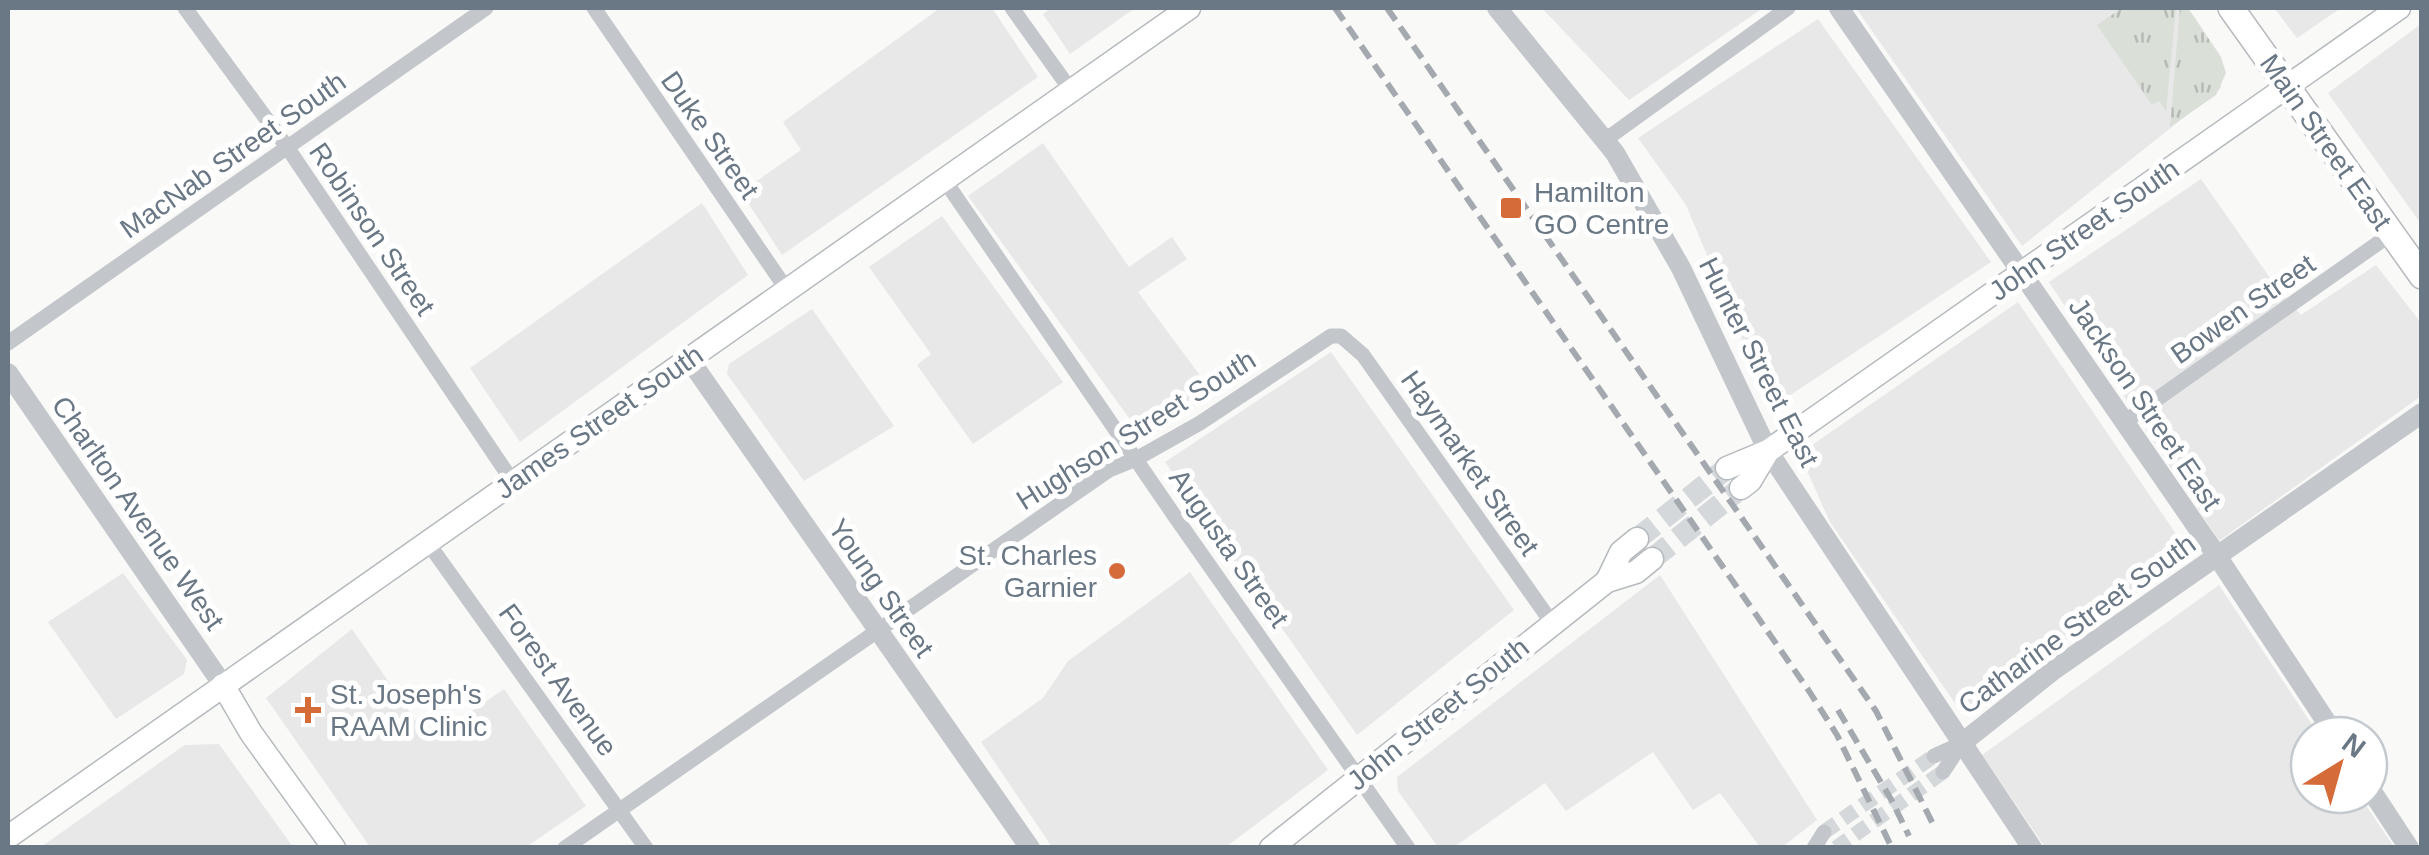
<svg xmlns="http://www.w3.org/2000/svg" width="2429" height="855" viewBox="0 0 2429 855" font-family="Arial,sans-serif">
<defs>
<pattern id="grass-tufts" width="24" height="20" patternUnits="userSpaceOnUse" patternTransform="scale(2.5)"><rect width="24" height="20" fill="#dadfd8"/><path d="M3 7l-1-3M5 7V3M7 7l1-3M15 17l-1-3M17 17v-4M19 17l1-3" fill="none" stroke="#b5bab5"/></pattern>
</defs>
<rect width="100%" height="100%" fill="#f9f9f7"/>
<g fill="#e7e8e7">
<polygon points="940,8 992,8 1038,77 782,255 741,192 801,150 783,122"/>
<polygon points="1052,8 1135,8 1070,54 1043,14"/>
<polygon points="1542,8 1763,8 1629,100"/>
<polygon points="1856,8 2188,8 2221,57 2221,88 2022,246"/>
<polygon points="2274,8 2341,8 2297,38"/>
<polygon points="1818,19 1991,262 1771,408 1686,205 1638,138"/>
<polygon points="2421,24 2421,224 2328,93"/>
<polygon points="1043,143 1129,267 1172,237 1187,259 1138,292 1213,393 1145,440 968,196"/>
<polygon points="2201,179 2277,288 2301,315 2376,265 2421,323 2421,396 2219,541 2049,282"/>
<polygon points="702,203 748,275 520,442 470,368"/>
<polygon points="942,216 1063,382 973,444 917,365 931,354 869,267"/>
<polygon points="2018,302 2191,556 1961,712 1830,522 1804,464 1805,450"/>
<polygon points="812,309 894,426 804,481 727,374 729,364"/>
<polygon points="1331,352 1514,610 1357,735 1165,462"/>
<polygon points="1190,572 1328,770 1226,847 1052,847 981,742 1043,698 1068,661"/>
<polygon points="123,573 187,660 184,674 116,719 48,622"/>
<polygon points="1660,575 1817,820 1782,847 1760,847 1720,793 1693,810 1653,752 1566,811 1545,783 1454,847 1438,847 1398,791 1397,777"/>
<polygon points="2219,585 2319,735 2309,735 2309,795 2359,795 2394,847 2045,847 1982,755"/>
<polygon points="352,629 429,740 504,689 586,806 526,847 370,847 266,698"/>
<polygon points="219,744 293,847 41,847 179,749 185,745"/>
</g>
<g fill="url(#grass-tufts)">
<polygon points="2122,8 2176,8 2166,111 2159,101 2152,105 2097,25"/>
<polygon points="2180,8 2188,8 2221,57 2226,73 2216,95 2170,127"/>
</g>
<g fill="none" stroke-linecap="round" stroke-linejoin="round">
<g stroke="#d5d8da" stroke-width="15" stroke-dasharray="15 8" stroke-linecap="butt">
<polyline points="1824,832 1934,756"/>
<polyline points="1836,848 1943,772"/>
</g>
<g stroke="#d5d8da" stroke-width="22" stroke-dasharray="22 11" stroke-linecap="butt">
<polyline points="1637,539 1727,468"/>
<polyline points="1652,559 1741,488"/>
</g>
<g stroke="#b5babe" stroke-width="25">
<g id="secondary">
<polyline points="1727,468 1768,451 2399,8"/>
<polyline points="1741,488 1750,481 1768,451"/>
<polyline points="1607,581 1621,552 1637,539"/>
<polyline points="223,685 251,733 334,848"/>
<polyline points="8,837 1189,8"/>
<polyline points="1271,848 1607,581 1636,572 1652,559"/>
</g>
</g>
<g stroke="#b6babe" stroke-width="28">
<polyline id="primary" points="2231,8 2422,276"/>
</g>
<g stroke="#c3c6ca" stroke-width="15">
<polyline points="185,8 287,147 513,482"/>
<polyline points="594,8 787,290"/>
<polyline points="1012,8 1070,89"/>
<polyline points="1605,140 1788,8"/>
<polyline points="943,178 1176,518 1408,848"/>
<polyline points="8,343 486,8"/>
<polyline points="2123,423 2391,234"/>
<polyline points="428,543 646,848"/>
<polyline points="1934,756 1958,745"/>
<polyline points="1943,772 1962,743"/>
<polyline points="565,848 1109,470 1136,459 1200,423 1331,336 1341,336 1363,355 1552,623"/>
<polyline points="1814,848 1824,832"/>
</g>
<g stroke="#c3c6ca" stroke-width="20">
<polyline points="1497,8 1615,153 1681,268 1768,451 2032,848"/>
<polyline points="1839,8 2217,556 2335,735"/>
<polyline points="689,359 1030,848"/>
<polyline points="8,373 223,685"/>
<polyline points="1962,743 2055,669 2422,413"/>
<polyline points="2369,787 2409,848"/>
</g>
<use href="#secondary" stroke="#fff" stroke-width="22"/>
<use href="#primary" stroke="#fff" stroke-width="25"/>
<g stroke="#a4a9af" stroke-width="6" stroke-dasharray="15 8" stroke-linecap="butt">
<polyline points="1335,8 1809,691 1837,735 1892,848"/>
<polyline points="1387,8 1876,711 1933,824"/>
<polyline points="1838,710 1892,801 1909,836"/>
</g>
</g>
<g fill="#d66b3a" stroke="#fff" stroke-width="4">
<rect x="1499" y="196" width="24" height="24" rx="5"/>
<circle cx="1117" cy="571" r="10"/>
<path d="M303 695h10v10h10v10h-10v10h-10v-10h-10v-10h10z"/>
</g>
<g text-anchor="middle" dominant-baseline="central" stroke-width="10" stroke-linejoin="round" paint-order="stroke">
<g font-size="28" fill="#6a7785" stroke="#fff">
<text transform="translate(710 135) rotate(55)">Duke Street</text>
<text transform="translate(2326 142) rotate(55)">Main Street East</text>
<text transform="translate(233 155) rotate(-35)">MacNab Street South</text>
<text transform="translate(372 229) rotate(56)">Robinson Street</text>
<text transform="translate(2084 230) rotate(-35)">John Street South</text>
<text transform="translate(2243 309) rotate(-35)">Bowen Street</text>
<text transform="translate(1759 362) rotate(63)">Hunter Street East</text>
<text transform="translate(2145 404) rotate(56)">Jackson Street East</text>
<text transform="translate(599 422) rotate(-35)">James Street South</text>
<text transform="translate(1136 430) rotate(-32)">Hughson Street South</text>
<text transform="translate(1470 463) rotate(55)">Haymarket Street</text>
<text transform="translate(138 513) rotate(55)">Charlton Avenue West</text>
<text transform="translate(1229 548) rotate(55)">Augusta Street</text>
<text transform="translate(881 588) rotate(55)">Young Street</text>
<text transform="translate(2077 624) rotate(-36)">Catharine Street South</text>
<text transform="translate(558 680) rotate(54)">Forest Avenue</text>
<text transform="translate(1438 714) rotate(-39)">John Street South</text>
</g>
<g font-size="28" fill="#6a7785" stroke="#fff" text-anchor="start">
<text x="1534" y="192">Hamilton<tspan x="1534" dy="32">GO Centre</tspan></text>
<text x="1097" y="555" text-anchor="end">St. Charles<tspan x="1097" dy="32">Garnier</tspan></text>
<text x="330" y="694">St. Joseph's<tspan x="330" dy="32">RAAM Clinic</tspan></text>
</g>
</g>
<rect width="2429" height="855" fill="none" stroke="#6a7785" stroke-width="20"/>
<g transform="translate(2339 765) rotate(37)"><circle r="48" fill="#ffffff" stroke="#c3c9ce" stroke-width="2.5"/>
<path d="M0-8L18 38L0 25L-18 38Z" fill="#d66b3a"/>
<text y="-15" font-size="28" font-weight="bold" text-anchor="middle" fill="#6a7785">N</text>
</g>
</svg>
